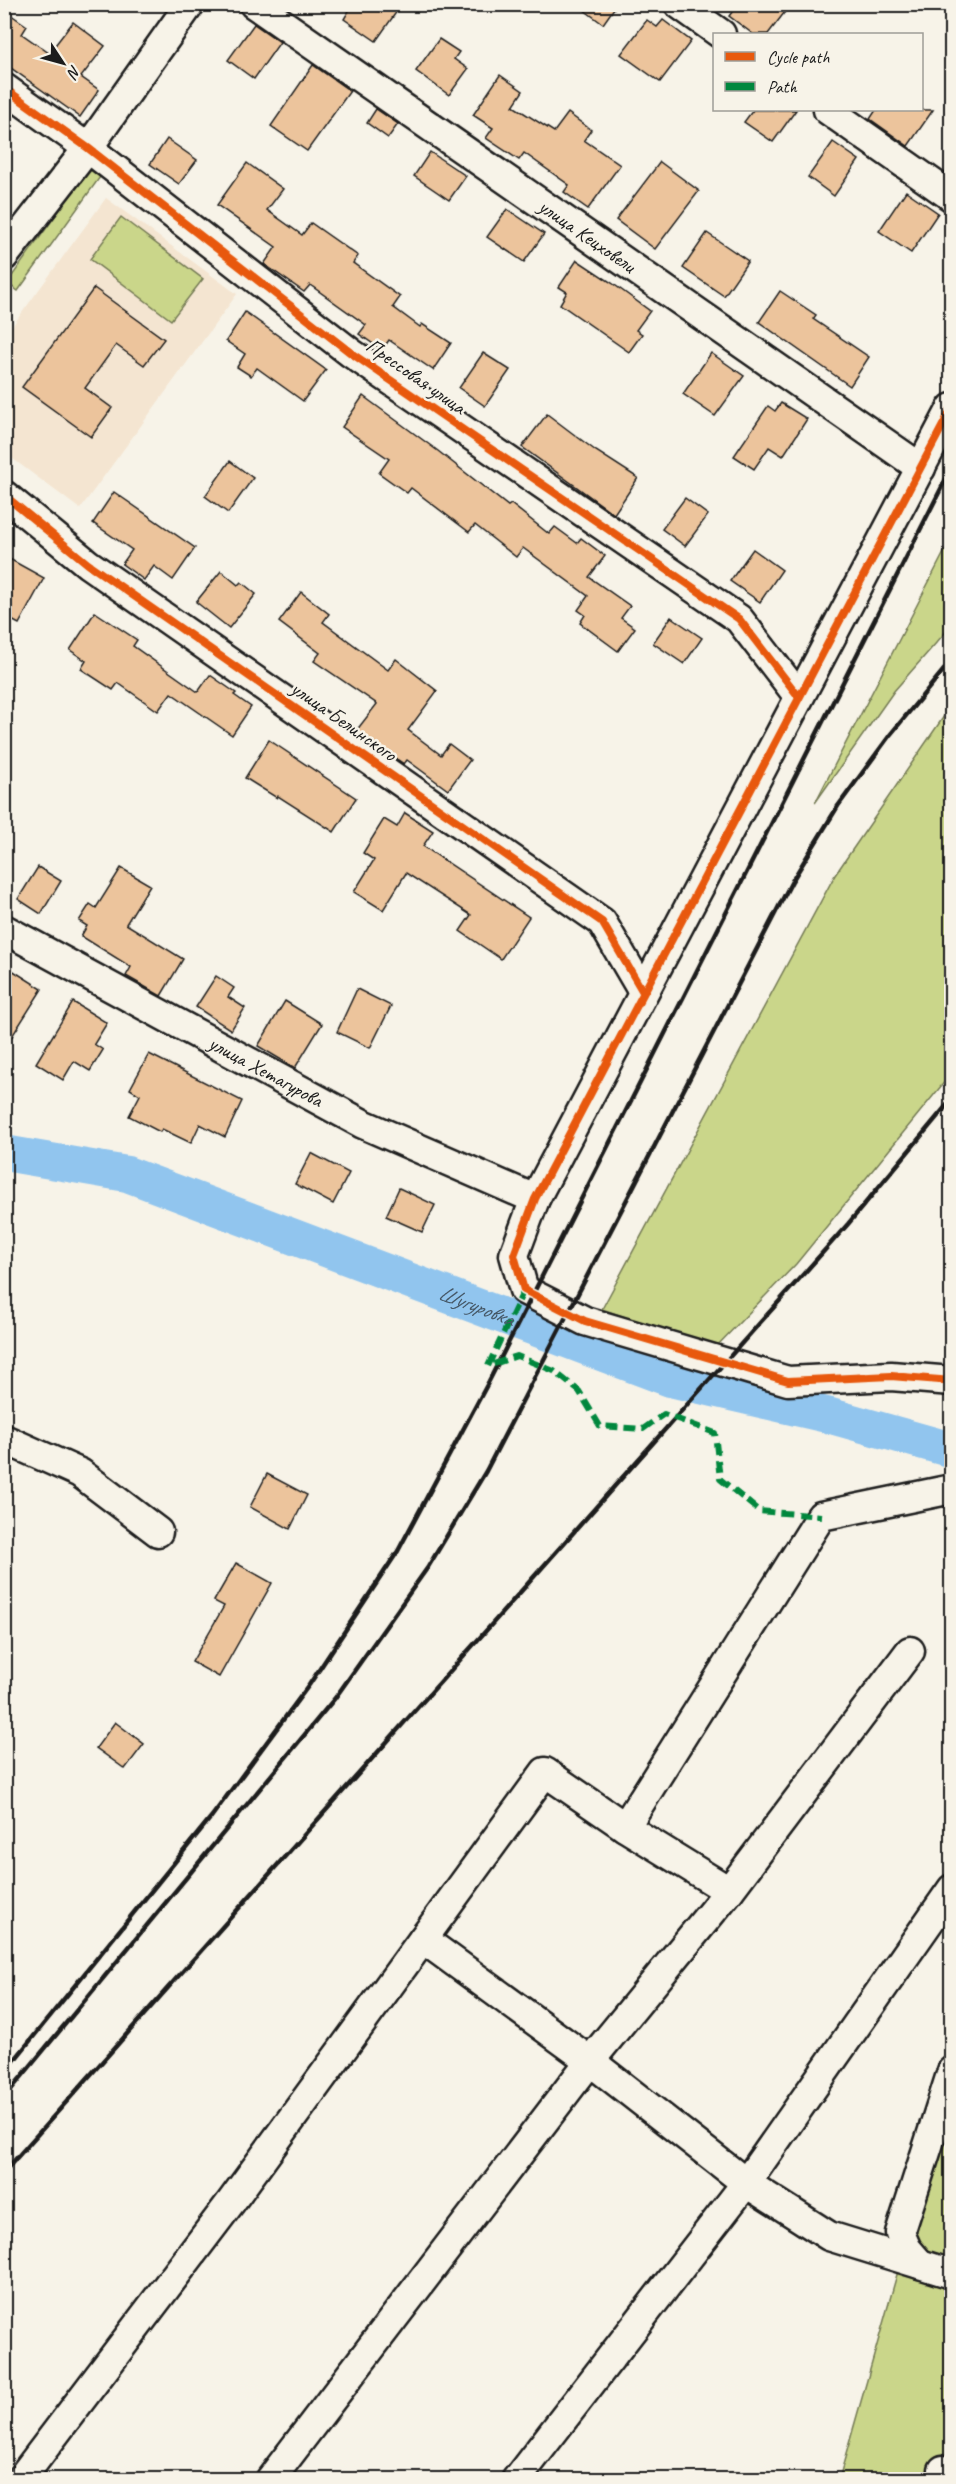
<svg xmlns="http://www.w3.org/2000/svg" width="956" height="2484" viewBox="0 0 956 2484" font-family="Caveat,sans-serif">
<rect width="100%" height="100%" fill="#f7f3e8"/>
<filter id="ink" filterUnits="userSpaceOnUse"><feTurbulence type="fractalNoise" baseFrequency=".0167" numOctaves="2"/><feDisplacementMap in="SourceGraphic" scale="12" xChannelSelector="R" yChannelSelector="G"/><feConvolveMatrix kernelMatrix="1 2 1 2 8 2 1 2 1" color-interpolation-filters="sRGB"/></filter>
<g filter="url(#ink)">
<polygon fill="#f4e5d1" points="106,198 237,294 80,509 5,453 5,336"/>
<g fill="#cad68a" stroke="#737953" stroke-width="1.5">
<polygon points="89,169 100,177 18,291 7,283"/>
<polygon points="121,217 203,279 171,320 90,259"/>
<polygon points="951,539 951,626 894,691 815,803"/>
<polygon points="951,706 951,1074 796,1264 715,1348 602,1309 835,875"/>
<polygon points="951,2084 951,2479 839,2479"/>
</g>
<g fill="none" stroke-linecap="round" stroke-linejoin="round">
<path stroke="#91c5ee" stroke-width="36" id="s1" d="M4,1153L127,1174L670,1379L831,1416L952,1450"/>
</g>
<g fill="#ecc49c" stroke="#1c1c1c" stroke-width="1.5">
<polygon points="353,4 402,4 376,41 344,19"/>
<polygon points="576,4 617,4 603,24"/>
<polygon points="738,4 791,4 768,34 753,34 729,16"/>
<polygon points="4,10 27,26 22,34 49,53 73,22 105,46 81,77 99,90 80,117 4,63"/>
<polygon points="647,20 657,27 663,20 691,41 660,82 621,54"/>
<polygon points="254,24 280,42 254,79 228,60"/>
<polygon points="439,39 459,52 454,59 468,69 449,95 416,71"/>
<polygon points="313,65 350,91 307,151 271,126"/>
<polygon points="500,75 523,91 513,106 554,132 568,113 591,130 584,140 620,165 588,209 564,192 569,185 524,153 519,160 486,138 493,128 473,115"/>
<polygon points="376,109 398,124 388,138 367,123"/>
<polygon points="753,110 796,110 773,142 744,122"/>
<polygon points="876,110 933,110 908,146 870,119"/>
<polygon points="167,139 197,160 179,184 150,164"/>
<polygon points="833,142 859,160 834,196 808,177"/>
<polygon points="430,152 466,176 449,200 414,176"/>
<polygon points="660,162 699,191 655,249 616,220"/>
<polygon points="247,163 283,189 267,210 302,235 311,223 358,256 353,263 400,297 393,307 420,327 422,324 451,343 433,370 389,340 382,350 359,334 366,325 310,285 304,292 264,264 276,247 217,205"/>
<polygon points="906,191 938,213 911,253 879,231"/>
<polygon points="507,209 544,234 524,262 487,237"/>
<polygon points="707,233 748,261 724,296 683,268"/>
<polygon points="577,260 612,283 650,311 636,330 642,334 629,352 560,304 567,292 559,287"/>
<polygon points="94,288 164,339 144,365 116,345 85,388 112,408 91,437 22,387"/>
<polygon points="780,291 816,315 813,319 869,357 850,386 759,322"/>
<polygon points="245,312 326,370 303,401 257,368 251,376 237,367 245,354 226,341"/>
<polygon points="483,353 510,370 485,406 459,388"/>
<polygon points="711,353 744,376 715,416 683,394"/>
<polygon points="363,396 438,451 508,506 511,504 549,534 555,527 577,543 581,538 605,556 589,577 630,606 621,618 635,628 618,651 580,623 585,615 578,610 588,596 523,548 516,557 475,525 469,532 411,488 407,493 379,473 389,459 342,427"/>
<polygon points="781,403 807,419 783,456 769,447 754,469 734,456 768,406 775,411"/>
<polygon points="547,414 596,451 638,478 614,514 522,447"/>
<polygon points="230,461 253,478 228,513 205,496"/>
<polygon points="114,492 195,548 173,580 154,566 144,580 122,564 132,550 93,523"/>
<polygon points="685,498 708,515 685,546 662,529"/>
<polygon points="753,549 782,570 760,602 730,581"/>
<polygon points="4,556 44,578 19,624 4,616"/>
<polygon points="221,571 238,585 241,582 256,594 229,628 196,602"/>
<polygon points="301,592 329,614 323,622 388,670 396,659 437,691 408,730 441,755 449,744 470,760 448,790 407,760 404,764 356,731 377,704 314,661 320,653 279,622"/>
<polygon points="95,612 137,640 133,646 198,692 210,675 236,693 234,695 251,707 232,735 171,693 158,711 118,683 113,690 81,669 86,661 70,650"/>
<polygon points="671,617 702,638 684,664 653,643"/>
<polygon points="269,740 356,798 334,832 278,796 277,798 245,778"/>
<polygon points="405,813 433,831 423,846 529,917 501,959 460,931 471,915 406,873 383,910 354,892 374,860 363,853 384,819 397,827"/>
<polygon points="38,867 61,881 41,914 18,899"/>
<polygon points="121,868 150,885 126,924 183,959 161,996 126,976 131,967 81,936 87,926 79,921 90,904 96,908"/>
<polygon points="4,965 42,989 4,1049"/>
<polygon points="216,976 234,988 228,997 245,1008 231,1030 196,1007"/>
<polygon points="357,989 391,1006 370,1048 337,1032"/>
<polygon points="285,1001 322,1024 295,1068 258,1046"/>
<polygon points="73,1002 107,1023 94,1044 103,1050 90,1071 74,1061 63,1080 36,1063"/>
<polygon points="149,1054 242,1101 225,1137 200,1124 191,1143 162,1129 160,1132 129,1116 140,1095 130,1089"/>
<polygon points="311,1153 349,1173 333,1204 295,1184"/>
<polygon points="399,1188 435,1205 422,1232 386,1216"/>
<polygon points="267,1474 307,1495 290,1529 250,1507"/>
<polygon points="236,1563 272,1583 219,1677 192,1662 224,1606 214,1601"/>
<polygon points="115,1722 144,1744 125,1769 96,1748"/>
</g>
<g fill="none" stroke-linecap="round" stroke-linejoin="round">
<g stroke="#1c1c1c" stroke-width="33">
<g id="minor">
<path id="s2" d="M254,4L921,468"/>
<polyline points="679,4 721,34"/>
<polyline points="4,88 88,148 351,353 739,619 799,697"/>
<polyline points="828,110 952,197"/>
<polyline points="4,256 88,148 190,4"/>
<polyline points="952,408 535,1199 514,1255 524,1290 585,1321 788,1381 891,1376 952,1381"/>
<polyline points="4,495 88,564 602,922 643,992"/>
<path id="s3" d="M4,929L363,1124L535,1199"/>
<polyline points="4,1439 80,1473 158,1532"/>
<polyline points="625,1827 729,1891 910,1651"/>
<polyline points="423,1939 590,2061 746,2183 829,2236 952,2274"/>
<polyline points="920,2264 907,2249 900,2233 952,2071"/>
<polyline points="943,2470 952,2473"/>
<polyline points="20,2480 231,2202 545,1772 625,1827 821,1516 952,1489"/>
<polyline points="270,2480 590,2061 729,1891"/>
<polyline points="516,2480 746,2183 952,1889"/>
</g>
</g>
<use href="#minor" stroke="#f7f3e8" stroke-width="28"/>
<g stroke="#1c1c1c" stroke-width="4.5">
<polyline points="4,2073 212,1816 309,1685 398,1551 489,1381 952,467"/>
<polyline points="4,2098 335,1698 428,1567 486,1471 792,881 838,806 890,735 952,660"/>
<polyline points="4,2172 848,1224 952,1099"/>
</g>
<polyline stroke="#00873e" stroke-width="6" stroke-dasharray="12 6" stroke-linecap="butt" points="524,1290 488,1366 517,1356 554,1371 579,1391 600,1426 643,1429 664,1414 715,1433 720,1479 759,1511 821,1516"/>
<g stroke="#f7f3e8" stroke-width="11">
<g id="cycleway">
<polyline points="4,88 88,148 351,353 739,619 799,697"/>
<polyline points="952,408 535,1199 514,1255 524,1290 585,1321 788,1381 891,1376 952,1381"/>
<polyline points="4,495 88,564 602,922 643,992"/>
</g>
</g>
<use href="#cycleway" stroke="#e8590c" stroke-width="8"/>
</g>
</g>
<g text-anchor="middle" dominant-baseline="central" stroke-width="5" stroke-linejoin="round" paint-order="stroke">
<g font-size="21" fill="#1c1c1c" stroke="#f7f3e8">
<text stroke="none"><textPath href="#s2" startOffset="406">улица Кецховели</textPath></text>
<text transform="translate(416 376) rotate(35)">Прессовая улица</text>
<text transform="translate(344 721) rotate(35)">улица Белинского</text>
<text stroke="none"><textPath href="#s3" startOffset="298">улица Хетагурова</textPath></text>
</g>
<g font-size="22" font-style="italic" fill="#455766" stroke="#f7f3e8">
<text stroke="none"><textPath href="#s1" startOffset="498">Шугуровка</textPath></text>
</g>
</g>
<rect width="956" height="2484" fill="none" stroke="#f7f3e8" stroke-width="24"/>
<rect x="12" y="12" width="932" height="2460" fill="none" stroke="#1c1c1c" stroke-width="2" filter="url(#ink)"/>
<rect x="713" y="33" width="210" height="78" fill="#f7f3e8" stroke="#9f9d96" stroke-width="1.5"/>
<rect x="725" y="52" width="30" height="9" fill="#e8590c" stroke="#9f9d96" stroke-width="1.5"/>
<text x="767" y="63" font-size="18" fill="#1c1c1c">Cycle path</text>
<rect x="725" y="82" width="30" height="9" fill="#00873e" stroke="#9f9d96" stroke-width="1.5"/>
<text x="767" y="93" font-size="18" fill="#1c1c1c">Path</text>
<g transform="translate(63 63) rotate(126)" stroke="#f7f3e8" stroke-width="4.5" paint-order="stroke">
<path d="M0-4.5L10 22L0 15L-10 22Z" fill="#1c1c1c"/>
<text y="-9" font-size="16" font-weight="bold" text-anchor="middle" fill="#1c1c1c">N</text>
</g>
</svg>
